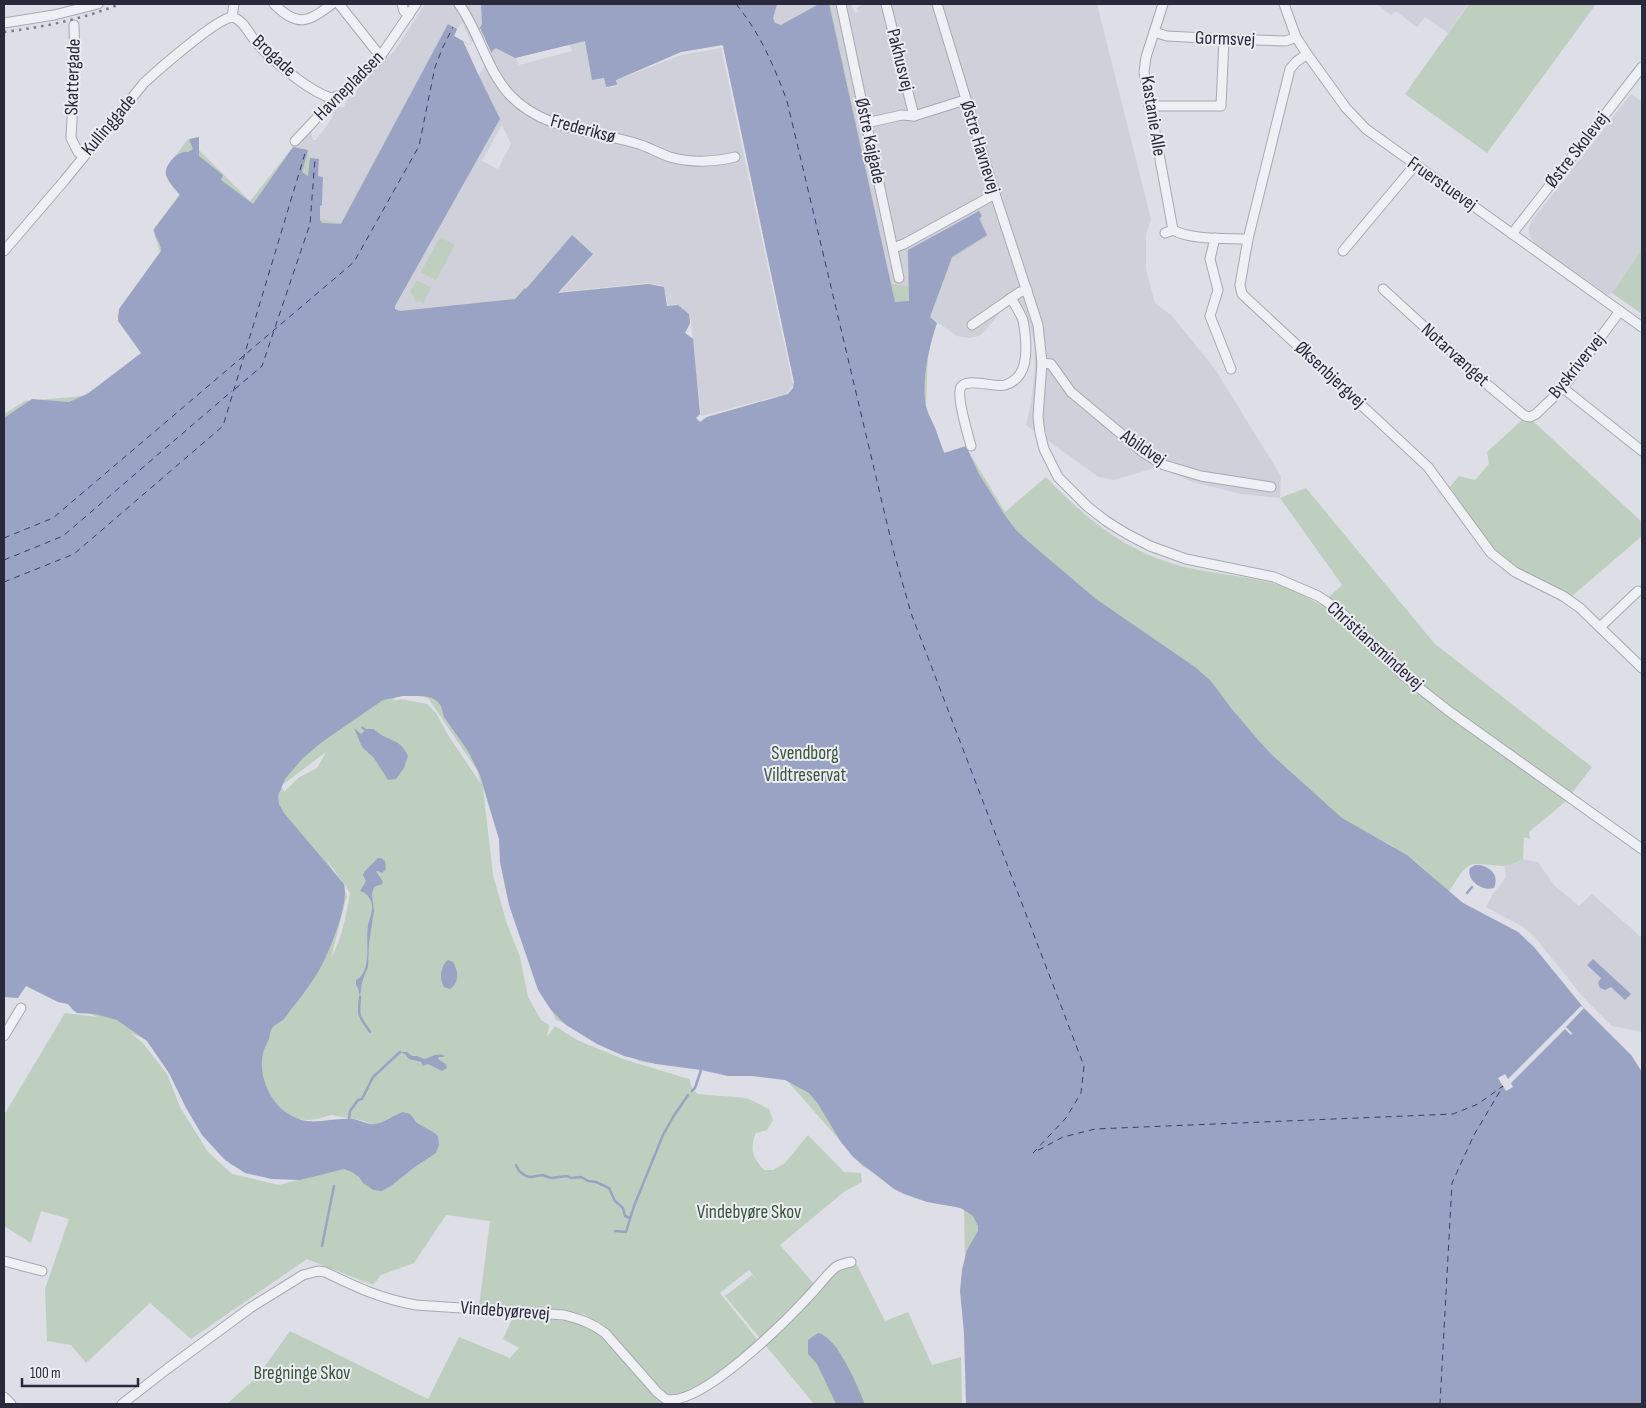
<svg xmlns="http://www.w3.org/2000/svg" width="1646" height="1408" viewBox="0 0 1646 1408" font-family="'Sofia Sans Condensed',sans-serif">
<rect width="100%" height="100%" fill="#dddee6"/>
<g fill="#cfd0da" fill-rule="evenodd">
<polygon points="425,4 464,4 467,9 467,4 481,4 482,24 471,42 462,22 457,29 448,24 342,223 320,220 320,205 322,205 323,178 308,176 303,150 293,147 312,125 311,133 313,140 316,140 333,117 332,107 344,107 346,101 396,49"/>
<polygon points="777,4 819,4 783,25 779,25 775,23 773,17"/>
<polygon points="829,4 851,4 855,13 858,12 857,7 866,4 1097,4 1151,219 1146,235 1146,269 1155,303 1172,316 1215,369 1281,476 1280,498 1241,494 1190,481 1158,467 1114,480 1099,477 1026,425 1031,403 1035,369 1034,342 1029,322 1023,307 1006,305 986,330 979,336 969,338 957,336 930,317 952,257 978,219 979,211 909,301 895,302"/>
<polygon points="1379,4 1468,4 1448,33 1425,17 1417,27 1396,11 1391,15 1378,5"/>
<path d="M585,41L592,80L604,79L606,88L617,86V80L681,55L721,48L793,385L786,394L701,416L690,314L677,304L668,305L664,286L646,283L561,292L594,254L572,235L526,289H524L515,299L400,311L395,309V307L409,281L500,119L479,76L493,50L496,47L515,58H516L519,65L572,51L570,44ZM502,125L511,144L498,169L482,161Z"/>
<polygon points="1631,94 1642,102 1642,249 1612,293 1608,295 1535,244 1529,234 1529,228 1531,222"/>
<polygon points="1522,859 1538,862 1554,885 1579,906 1592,894 1642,938 1642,1032 1612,1026 1583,997 1534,936 1523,927 1486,907 1492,895 1506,877 1504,866"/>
</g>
<g fill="#bfcfbf" fill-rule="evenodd">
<path d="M481,4H777L773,18L775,23L781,25L819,4H830L891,284L909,286L907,251L979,212L987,236L952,259L929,319L926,407L945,454L966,447L1005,512L1046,477C1086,519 1127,553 1185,567C1219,575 1261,577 1293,590C1302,594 1311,600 1320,605L1342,585L1280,498L1306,488L1434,643L1592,767L1565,802L1529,832L1530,840L1526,837L1524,838L1523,859C1517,861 1511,866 1504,866C1466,864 1471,857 1449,892L1463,903L1518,932L1534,947L1581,1006L1631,1055L1642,1072V1404H968L964,1210L863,1167L784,1077L641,1062L555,1019L483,788L493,875L507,924L520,957L528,997L541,1020L549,1025L547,1037L555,1026L577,1040L623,1059L689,1079L693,1090L698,1094L747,1098L769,1109L773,1120L767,1130L756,1133C749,1149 753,1158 764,1170H773L785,1163L808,1135L844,1172L861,1173L862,1182L845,1191L780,1245L815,1285L837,1269L856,1263L885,1321L908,1312L932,1365L961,1357L962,1404H814L725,1296L752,1275L758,1282L749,1270L720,1293L761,1344L693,1393L676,1398L664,1395L601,1325L584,1314L479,1306L490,1221L446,1215L414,1263L381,1275L373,1285L307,1259L191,1339L150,1303L86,1363L71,1345L47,1341L45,1289L69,1219L41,1211L31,1243L4,1226V1115L65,1013L97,1017L26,985L4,987V414L25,401L84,396L142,353L117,316L160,252L153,230L179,195L167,167L188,139L250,201L293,147L308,150L320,219L341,223L448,24L457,29L454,36L470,45L482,24ZM585,41L592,80L604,78L606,87L617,85L616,80L681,52L722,45L723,46L794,382L793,388L788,394L707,417L700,422L696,418L700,414L693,339L685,333L690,323L689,314L678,305L667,306L664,287L648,284L558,293L593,254L572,235L526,289L525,288L515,299L400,311L395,309V306L409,281L500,119L479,76L493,50L496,48L515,58ZM402,693L428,698L477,770L481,784L448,735L436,713L427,704L401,699L392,701ZM326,752L317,768L298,778L284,792L281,786ZM1358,829L1393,846L1395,850H1398L1416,862L1445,888ZM325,857L350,893C346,915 342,939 331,958L347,895ZM130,1033L146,1039L230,1164L270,1179L334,1170L279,1185L232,1174L208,1152L180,1107L167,1074L142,1042ZM331,1115L360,1120L372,1124L302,1121L300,1119C310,1122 321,1118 331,1115ZM439,1141L436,1153L415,1167L391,1186L382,1191Z"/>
<polygon points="1469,4 1596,4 1487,153 1405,94"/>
<polygon points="440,237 455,245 436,280 421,272"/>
<polygon points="1642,249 1642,314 1612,293"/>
<polygon points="417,280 431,288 423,304 421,301 416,302 410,291"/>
<path d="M1521,421L1534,422L1642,522V536L1572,596C1553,586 1531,578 1513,566C1486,546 1469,514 1450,487L1459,476L1475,480L1489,464L1487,452Z"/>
<polygon points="513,1317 570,1321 585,1325 600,1333 629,1365 661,1404 227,1404 258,1376 290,1331 428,1399 459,1337 510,1358 519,1348 503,1339"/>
</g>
<g fill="#9aa3c3" fill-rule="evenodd">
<path d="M481,4H777L773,18L775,23L781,25L819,4H829L895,302L909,301L908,250L979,211L982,216L979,219L987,235L952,257L930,317L937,323C929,346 920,387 927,410C928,414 930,417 932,421C937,431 940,443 944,453L966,446L979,474L1004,514L1016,530L1029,542L1096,599L1195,667L1211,681L1231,708L1259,741L1272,755L1342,818L1407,855L1463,903L1518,932L1534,947L1583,1007L1631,1055L1642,1072V1404H966L964,1333L960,1291L962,1270L967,1250L978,1231V1226L973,1216L961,1208L927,1202L904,1194L894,1189L853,1157L841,1142L818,1104L809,1093L785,1080L751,1076H728L701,1070L656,1064L624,1056L597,1044L566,1025L551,1010L538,990L509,905L500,862L499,839L480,775L468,751L444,717L441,706L437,701L432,698L424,696H403L383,700L322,742L303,758L285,779L278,796L279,804L284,813L344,884C349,903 332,945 323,963C315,978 304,994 293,1007C290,1011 287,1015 284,1019C280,1023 275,1024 272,1028C270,1032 270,1035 269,1039C267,1044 264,1048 263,1053C258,1074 269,1101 287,1113C310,1129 328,1117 353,1119C360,1120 368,1125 375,1124C384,1123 394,1115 403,1112L410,1114L417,1123L433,1132L438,1136L439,1145L436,1153L415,1167L391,1186L382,1191L373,1190L363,1183L359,1177L352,1172L344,1169L300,1180L272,1179L245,1173L225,1160L202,1135L186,1108L169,1073L147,1041L117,1020L95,1014L77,1013L73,1010L68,1004L58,1002L26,986L18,998L4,997V418L32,399L69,402L89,393L141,353L118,321L119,309L161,251C161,242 154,237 154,229L180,195C175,189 168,182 166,175C164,165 178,150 188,152L193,149L189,139L199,137V156L223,175L221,180L253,204L293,147L308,150L302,172L308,176L310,158L319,159L318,176L323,177L322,205L320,206V220L322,223L341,224L448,24L457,29L454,36L470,45L482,24ZM585,41L592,80L604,78L606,87L617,85L616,80L681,52L722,45L723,46L794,382L793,388L788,394L707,417L700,422L696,418L700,414L693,339L685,333L690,323L689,314L678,305L667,306L664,287L648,284L558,293L593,254L572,235L526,289L525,288L515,299L400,311L395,309V306L409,281L500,119L479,76L493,50L496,48L515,58Z"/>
<path d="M362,726L366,729H374C386,742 399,736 408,756L404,768L396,779L388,780L374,758L362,747L354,728L361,734L365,731L361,728Z"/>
<path d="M378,858H381L385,861L386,869L382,873L378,871H376L383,882L382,884L374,887L372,894L374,911L369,944L368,967L362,982L360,997L358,988L356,985V980C361,978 365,971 366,965C369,952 366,937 368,925C370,917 374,909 371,901C368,895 366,893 360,891L366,881L363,875L364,872Z"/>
<path d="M1480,865C1492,868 1499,876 1494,888C1482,892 1466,880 1470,868L1475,865Z"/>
<polygon points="1593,959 1631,994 1625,1000 1611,987 1605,990 1600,988 1598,983 1601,978 1587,965"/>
<path d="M448,960L453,962C458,971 460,982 450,989L444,987C439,979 440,966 448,960Z"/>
<path d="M400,1052H407L412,1056H417L424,1059C432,1057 437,1052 445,1056L443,1057H439L438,1059L446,1064L447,1068L442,1071L428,1064L423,1066L421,1062L409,1059L405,1054Z"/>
<path d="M818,1333C837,1336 858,1387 865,1404H836L817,1364L808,1354V1340Z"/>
</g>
<g fill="#dddee6">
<polygon points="480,28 492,54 479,76 463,41 470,45"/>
<polygon points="1581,1006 1584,1008 1566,1027 1572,1033 1571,1035 1565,1029 1511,1083 1513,1087 1506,1091 1498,1078 1505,1074 1508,1079"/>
</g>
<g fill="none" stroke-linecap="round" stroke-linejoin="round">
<g stroke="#9aa3c3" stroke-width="2.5">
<polyline points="1467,893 1472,887"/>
<path d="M360,997C358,1019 359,1015 370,1032"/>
<polyline points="692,1091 695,1088 701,1070"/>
<polyline points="349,1119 350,1111 358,1100 362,1099 373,1077 400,1052"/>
<polyline points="516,1165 519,1171 526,1176 531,1177 543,1175 551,1178 567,1176 571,1178 581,1177 588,1181 596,1182 609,1188 615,1201 623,1208 625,1216 630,1218"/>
<polyline points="615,1231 626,1232 634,1206 663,1135 673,1117 688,1095"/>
<polyline points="322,1246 334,1186"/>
</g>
<g stroke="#353e6b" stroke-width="1" stroke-dasharray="6 5" stroke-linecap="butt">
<path d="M736,4C760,33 774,66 787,101L894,553L911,613L1084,1066L1081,1093L1066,1118L1033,1153L1063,1137L1095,1129L1453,1114L1478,1104L1503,1086L1474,1135L1452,1183L1440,1404"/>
<polyline points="235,389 262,366 310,224 315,159"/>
<polyline points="4,538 53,518 354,262 419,146 435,67 443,47 453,27"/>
<polyline points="4,560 63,536 232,391"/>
<polyline points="4,582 74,554 223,426 306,150"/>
</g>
<g stroke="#a7a8b3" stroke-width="11">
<g id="minor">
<path d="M274,4C298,28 308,22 332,4"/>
<polyline points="339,4 381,57"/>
<polyline points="402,4 404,11 409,15"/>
<path d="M459,4C479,32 486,68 509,94C542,130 591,130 635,143C647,146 658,153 670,157C691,163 714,162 735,157"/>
<polyline points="841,4 899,278"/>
<polyline points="886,4 914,116"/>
<polyline points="937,4 995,194 1038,325 1042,363 1038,417 1040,433 1044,449 1058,477 1088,507 1106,521 1127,534 1150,546 1186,559 1274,577 1318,596 1339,610 1404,676 1450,712 1642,849"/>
<polyline points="1163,4 1146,57 1144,72 1173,230"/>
<polyline points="1284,4 1296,37 1307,54 1346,108 1366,129 1642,327"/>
<path d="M232,17C244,20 248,33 256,42C271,60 309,91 331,98"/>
<polyline points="232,17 234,4"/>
<polyline points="4,23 54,15 98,4"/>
<polyline points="74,25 75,63 71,138 78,152 83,156"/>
<polyline points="1154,32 1167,36 1224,39 1286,41 1296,37"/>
<polyline points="1307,54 1296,62 1290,69 1248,239 1240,285 1242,294 1428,467 1491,553 1515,572 1563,596 1580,608 1642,668"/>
<polyline points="331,98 341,95 378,60 416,4"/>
<polyline points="1149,106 1221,106 1224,39"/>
<polyline points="866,123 902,115 914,116 965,100"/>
<polyline points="295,141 329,105 331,98"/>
<path d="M1165,233L1173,230C1190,240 1227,238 1248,239"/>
<polyline points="1512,234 1642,67"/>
<polyline points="1215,238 1210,259 1218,290 1210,316 1231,369"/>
<polyline points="893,248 904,244 995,194"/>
<path d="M4,251L64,181L144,83C158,70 216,19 232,17"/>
<polyline points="1343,251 1415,165"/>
<polyline points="1383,289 1489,386 1525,416 1530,417 1536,414 1563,388 1620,311"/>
<polyline points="972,325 1020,292 1027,290"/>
<polyline points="1042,363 1051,364 1071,392 1144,453 1164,465 1201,476 1271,487"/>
<polyline points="1563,388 1642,451"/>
<path d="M971,446C968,435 956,395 961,387C967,377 994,388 1005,385C1028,378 1027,352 1025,333C1024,328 1024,322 1022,318C1019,311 1015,305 1011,298"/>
<polyline points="1600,627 1638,591"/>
<polyline points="4,1036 21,1008"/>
<polyline points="4,1261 42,1271"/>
<polyline points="4,1397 11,1404"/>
<path d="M122,1404L167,1369L250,1308L303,1275L318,1271L325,1272C356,1287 381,1299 416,1305L564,1315C580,1319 592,1323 605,1333L657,1392C660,1394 663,1398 666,1399C700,1408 788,1319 810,1295C818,1287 828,1273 836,1267C840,1264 846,1263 851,1262"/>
</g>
</g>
<use href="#minor" stroke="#eff0f4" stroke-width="9"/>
<path stroke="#787a8e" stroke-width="2.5" stroke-dasharray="2.5 5" stroke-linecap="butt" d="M4,32C44,27 83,19 120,4"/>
</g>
<g text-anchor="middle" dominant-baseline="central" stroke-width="4" stroke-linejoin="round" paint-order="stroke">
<g font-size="19" fill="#28293b" stroke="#ecedf3">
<text transform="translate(1225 39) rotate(2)">Gormsvej</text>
<text transform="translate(274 56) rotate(43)">Brogade</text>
<text transform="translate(900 60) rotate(76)">Pakhusvej</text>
<text transform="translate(73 77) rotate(-88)">Skattergade</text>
<text transform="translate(349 86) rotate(-45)">Havnepladsen</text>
<text transform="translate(1153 116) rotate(81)">Kastanie Alle</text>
<text transform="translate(109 125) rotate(-50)">Kullinggade</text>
<text transform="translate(583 129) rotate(15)">Frederiksø</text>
<text transform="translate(870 141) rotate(78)">Østre Kajgade</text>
<text transform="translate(980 147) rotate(73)">Østre Havnevej</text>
<text transform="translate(1577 150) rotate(-52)">Østre Skolevej</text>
<text transform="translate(1442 184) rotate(35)">Fruerstuevej</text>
<text transform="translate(1455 355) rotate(42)">Notarvænget</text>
<text transform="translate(1577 366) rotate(-51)">Byskrivervej</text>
<text transform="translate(1330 375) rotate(43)">Øksenbjergvej</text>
<text transform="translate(1143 448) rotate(34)">Abildvej</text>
<text transform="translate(1375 646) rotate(42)">Christiansmindevej</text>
<text transform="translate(505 1311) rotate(4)">Vindebyørevej</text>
</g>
<g font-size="19" fill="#365539" stroke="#ecedf3">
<text x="805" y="753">Svendborg<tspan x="805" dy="22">Vildtreservat</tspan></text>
<text x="749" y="1212">Vindebyøre Skov</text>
<text x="302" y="1373">Bregninge Skov</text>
</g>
</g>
<rect width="1646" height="1408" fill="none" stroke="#28293b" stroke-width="10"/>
<path d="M22 1378v8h116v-8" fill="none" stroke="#28293b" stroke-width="2.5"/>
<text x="30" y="1378" font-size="15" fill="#28293b" stroke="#ecedf3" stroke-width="4" paint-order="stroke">100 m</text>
</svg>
